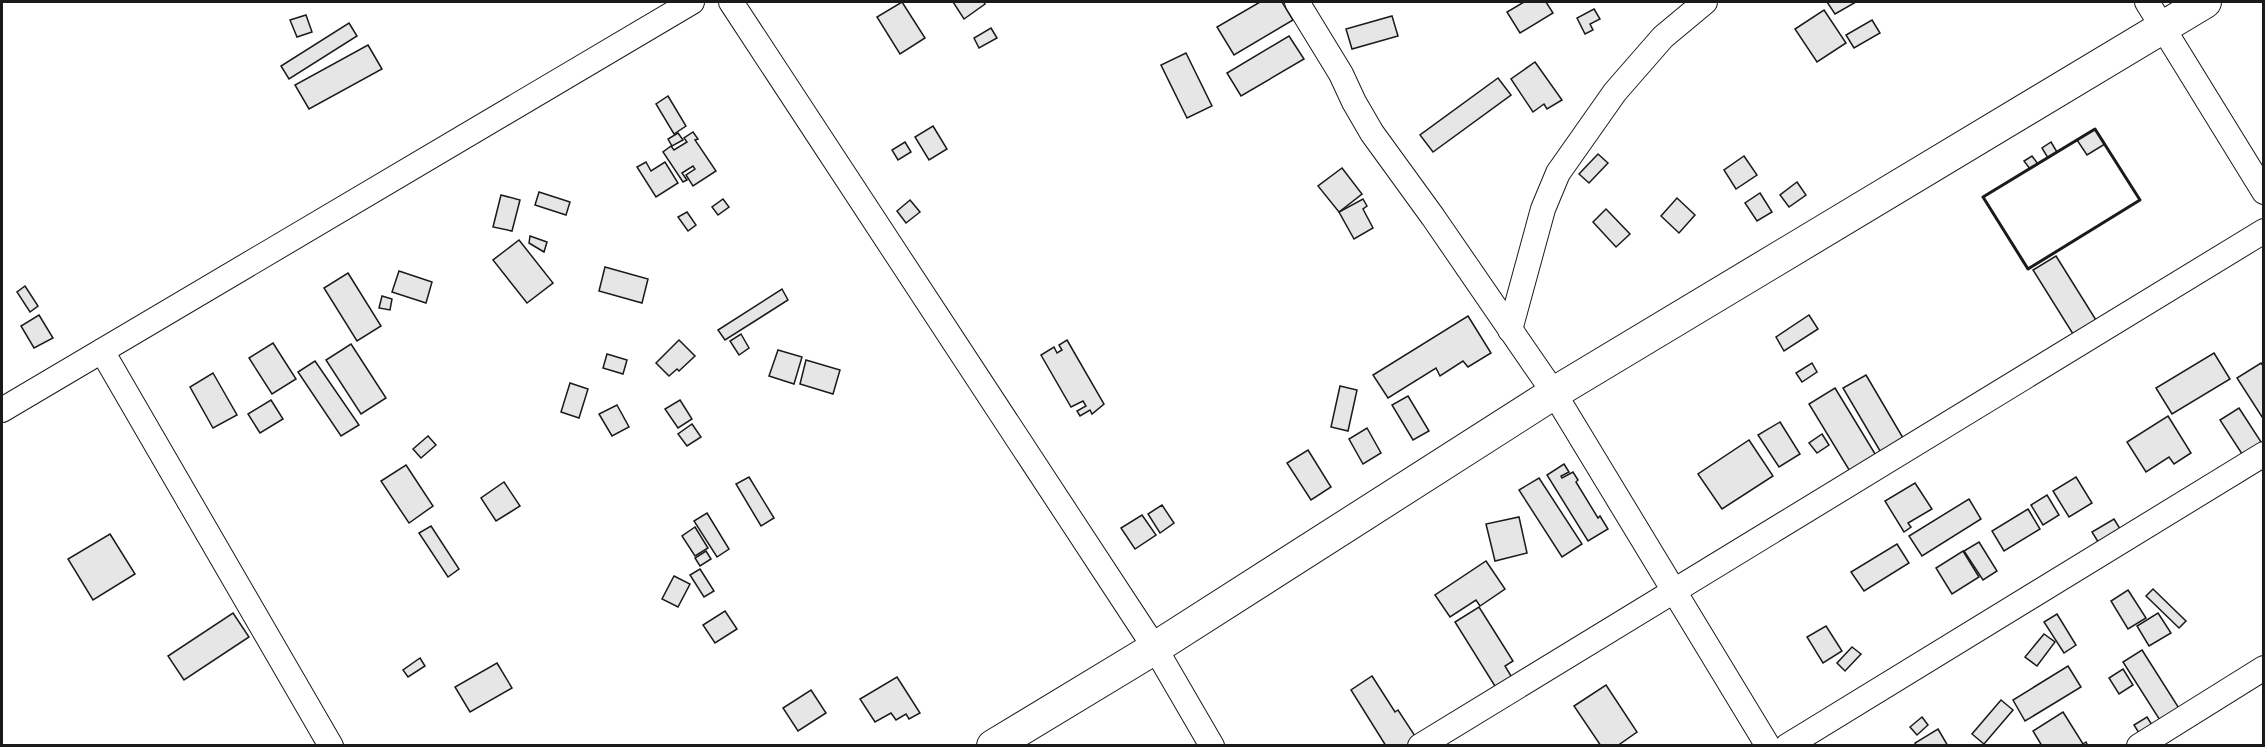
<svg xmlns="http://www.w3.org/2000/svg" width="2265" height="747" viewBox="0 0 2265 747" font-family="Quicksand,sans-serif">
<rect width="100%" height="100%" fill="#fff"/>
<g fill="#e6e6e6" stroke="#1a1a1a" stroke-width="1.5">
<polygon points="902,2 925,38 900,54 877,17"/>
<polygon points="953,2 984,2 985,4 964,19"/>
<polygon points="1260,2 1282,2 1293,20 1234,55 1217,27"/>
<polygon points="1524,2 1546,2 1553,13 1520,33 1507,12"/>
<polygon points="1827,2 1856,2 1835,14"/>
<polygon points="1594,9 1600,19 1590,24 1593,30 1585,34 1577,18"/>
<polygon points="1824,10 1846,43 1817,62 1795,29"/>
<polygon points="306,15 312,32 297,37 290,20"/>
<polygon points="1392,16 1398,36 1352,49 1346,29"/>
<polygon points="1872,20 1880,33 1854,48 1846,35"/>
<polygon points="349,23 357,36 289,79 281,66"/>
<polygon points="991,28 997,38 979,48 974,38"/>
<polygon points="1289,36 1304,59 1241,96 1227,73"/>
<polygon points="368,45 382,69 309,109 295,85"/>
<polygon points="1186,53 1212,106 1187,118 1161,65"/>
<polygon points="1535,62 1562,100 1547,109 1544,104 1533,112 1511,79"/>
<polygon points="1498,78 1511,95 1433,152 1420,135"/>
<polygon points="668,96 686,126 674,134 656,104"/>
<polygon points="933,126 947,149 929,160 915,137"/>
<polygon points="2095,129 2105,144 2087,155 2077,140"/>
<polygon points="693,132 698,139 695,140 716,171 693,186 686,175 695,169 693,166 682,173 687,180 683,182 663,152 671,146 674,150 687,142 684,138"/>
<polygon points="678,133 683,140 672,146 668,139"/>
<polygon points="905,142 911,152 898,160 892,150"/>
<polygon points="2051,142 2057,152 2048,158 2042,148"/>
<polygon points="1598,154 1608,163 1589,183 1579,174"/>
<polygon points="1744,156 1757,175 1736,189 1724,170"/>
<polygon points="2032,156 2038,164 2030,169 2024,161"/>
<polygon points="646,162 651,171 665,162 678,183 656,197 637,167"/>
<polygon points="1342,168 1362,194 1339,212 1318,186"/>
<polygon points="1797,182 1806,195 1789,207 1780,195"/>
<polygon points="539,192 570,202 566,215 535,205"/>
<polygon points="1760,193 1772,212 1757,221 1745,203"/>
<polygon points="501,195 520,200 512,231 493,227"/>
<polygon points="1677,198 1695,215 1679,233 1661,216"/>
<polygon points="723,199 729,207 718,215 712,207"/>
<polygon points="1363,199 1367,206 1363,209 1373,228 1354,239 1339,212"/>
<polygon points="910,200 920,212 906,223 897,211"/>
<polygon points="1606,209 1630,234 1616,247 1593,222"/>
<polygon points="687,212 696,225 688,231 678,217"/>
<polygon points="530,236 547,242 544,252 529,243"/>
<polygon points="519,240 553,283 527,303 493,260"/>
<polygon points="2056,256 2096,320 2073,334 2033,270"/>
<polygon points="605,267 648,279 642,303 599,291"/>
<polygon points="399,271 432,282 426,303 392,292"/>
<polygon points="348,273 381,326 357,341 324,288"/>
<polygon points="25,286 38,306 30,312 17,292"/>
<polygon points="782,289 788,300 725,340 718,330"/>
<polygon points="382,296 392,299 390,310 379,308"/>
<polygon points="39,315 53,338 34,348 21,326"/>
<polygon points="1809,315 1818,329 1784,351 1776,337"/>
<polygon points="1468,316 1491,353 1468,367 1463,361 1440,376 1436,368 1388,398 1373,375"/>
<polygon points="741,334 749,348 739,355 730,341"/>
<polygon points="679,340 695,356 679,371 677,369 669,376 656,363"/>
<polygon points="1067,340 1104,404 1092,414 1090,410 1080,416 1077,411 1086,406 1083,401 1071,407 1041,355 1054,347 1057,353 1062,350 1059,345"/>
<polygon points="273,343 296,379 272,394 249,358"/>
<polygon points="351,344 386,398 361,414 326,360"/>
<polygon points="778,350 802,357 794,384 769,376"/>
<polygon points="2214,353 2230,379 2172,414 2156,388"/>
<polygon points="607,354 627,360 623,374 603,368"/>
<polygon points="806,360 840,370 833,394 800,384"/>
<polygon points="315,361 359,425 341,436 298,372"/>
<polygon points="1812,363 1817,372 1802,382 1796,373"/>
<polygon points="2261,363 2264,367 2264,420 2237,378"/>
<polygon points="213,373 237,415 213,428 190,387"/>
<polygon points="1866,375 1906,443 1883,456 1843,388"/>
<polygon points="570,383 588,389 579,418 561,412"/>
<polygon points="1340,386 1357,390 1348,431 1331,427"/>
<polygon points="1835,388 1880,462 1854,478 1809,404"/>
<polygon points="1408,396 1429,431 1413,440 1392,405"/>
<polygon points="271,400 283,419 260,433 248,414"/>
<polygon points="680,400 692,419 678,428 665,409"/>
<polygon points="617,405 629,427 612,436 599,414"/>
<polygon points="2239,408 2263,445 2244,457 2220,420"/>
<polygon points="2168,416 2191,453 2174,464 2169,457 2146,472 2127,442"/>
<polygon points="1780,422 1800,454 1779,467 1758,435"/>
<polygon points="692,424 701,437 687,446 678,434"/>
<polygon points="1367,428 1381,453 1363,464 1349,439"/>
<polygon points="1822,434 1829,445 1817,453 1809,443"/>
<polygon points="428,436 436,445 421,458 413,449"/>
<polygon points="1749,440 1773,476 1722,509 1698,474"/>
<polygon points="1308,450 1331,487 1311,500 1287,463"/>
<polygon points="1564,464 1569,472 1561,476 1562,478 1573,472 1578,480 1576,482 1598,518 1600,516 1608,529 1588,541 1547,475"/>
<polygon points="406,465 433,506 409,523 381,481"/>
<polygon points="749,477 774,518 761,526 736,484"/>
<polygon points="2076,477 2092,503 2069,517 2053,491"/>
<polygon points="1539,478 1582,544 1562,557 1519,490"/>
<polygon points="504,482 520,506 496,521 481,498"/>
<polygon points="1915,483 1932,509 1908,523 1911,527 1904,532 1885,501"/>
<polygon points="2047,495 2059,515 2043,525 2031,505"/>
<polygon points="1969,499 1981,519 1922,556 1909,536"/>
<polygon points="1162,505 1174,523 1160,533 1148,514"/>
<polygon points="2028,509 2040,529 2004,551 1992,531"/>
<polygon points="707,513 729,549 717,557 694,521"/>
<polygon points="1142,515 1156,535 1135,549 1121,528"/>
<polygon points="1519,517 1527,553 1495,561 1486,524"/>
<polygon points="2114,519 2122,532 2100,545 2092,532"/>
<polygon points="431,526 459,569 448,577 419,533"/>
<polygon points="695,527 708,548 695,556 682,536"/>
<polygon points="110,534 135,574 93,600 68,559"/>
<polygon points="1979,542 1997,571 1983,580 1964,551"/>
<polygon points="1897,544 1909,563 1864,591 1851,572"/>
<polygon points="706,551 711,559 700,566 695,558"/>
<polygon points="1963,551 1979,577 1952,594 1936,568"/>
<polygon points="1486,561 1505,589 1480,606 1476,600 1450,617 1435,595"/>
<polygon points="700,569 714,591 704,597 690,575"/>
<polygon points="674,576 690,584 678,607 662,599"/>
<polygon points="2153,589 2186,621 2179,628 2146,596"/>
<polygon points="2128,590 2146,618 2128,629 2111,601"/>
<polygon points="1479,607 1513,661 1505,666 1514,681 1498,691 1455,622"/>
<polygon points="725,611 737,629 715,643 703,625"/>
<polygon points="233,613 249,637 184,680 168,656"/>
<polygon points="2158,613 2171,633 2149,646 2137,626"/>
<polygon points="2057,614 2076,645 2064,653 2044,622"/>
<polygon points="1826,626 1842,651 1823,663 1807,637"/>
<polygon points="2044,634 2055,642 2037,666 2025,657"/>
<polygon points="1852,647 1861,654 1845,671 1837,663"/>
<polygon points="2142,650 2182,713 2163,725 2123,662"/>
<polygon points="420,658 425,666 408,677 403,670"/>
<polygon points="497,663 512,688 470,712 455,687"/>
<polygon points="2068,666 2081,687 2025,721 2013,700"/>
<polygon points="2123,669 2133,685 2119,694 2109,678"/>
<polygon points="1372,676 1395,712 1398,710 1417,739 1408,746 1386,746 1351,690"/>
<polygon points="897,677 920,713 909,719 906,714 896,720 891,713 875,722 860,699"/>
<polygon points="1606,685 1637,732 1617,746 1601,746 1574,706"/>
<polygon points="811,690 826,713 798,731 783,708"/>
<polygon points="2001,700 2013,710 1984,744 1972,734"/>
<polygon points="2063,712 2083,744 2086,742 2088,746 2042,746 2033,731"/>
<polygon points="1922,717 1928,725 1917,735 1910,727"/>
<polygon points="2147,717 2157,733 2144,741 2134,725"/>
<polygon points="1938,729 1948,746 1916,746 1915,743"/>
</g>
<g fill="none" stroke-linecap="round" stroke-linejoin="round">
<g stroke="#1a1a1a" stroke-width="26">
<g id="minor">
<polyline points="731,2 1155,648 1212,746"/>
<polyline points="1297,2 1341,74 1354,102 1372,133 1433,217 1554,393 1768,746"/>
<polyline points="2147,2 2264,192"/>
<polyline points="1510,330 1543,209 1558,173 1615,92 1663,37 1705,2"/>
<polyline points="102,351 331,746"/>
<polyline points="2,410 692,2"/>
<polyline points="1420,746 2264,231"/>
<polyline points="1787,746 2264,454"/>
<polyline points="2139,746 2264,668"/>
</g>
</g>
<g stroke="#1a1a1a" stroke-width="34">
<polyline id="major" points="993,746 1155,648 1554,393 2205,2"/>
</g>
<use href="#minor" stroke="#fff" stroke-width="24"/>
<use href="#major" stroke="#fff" stroke-width="32"/>
<polygon stroke="#1a1a1a" stroke-width="3" points="2095,129 2140,200 2028,269 1983,197"/>
</g>
<rect width="2265" height="747" fill="none" stroke="#1a1a1a" stroke-width="6"/>
</svg>
